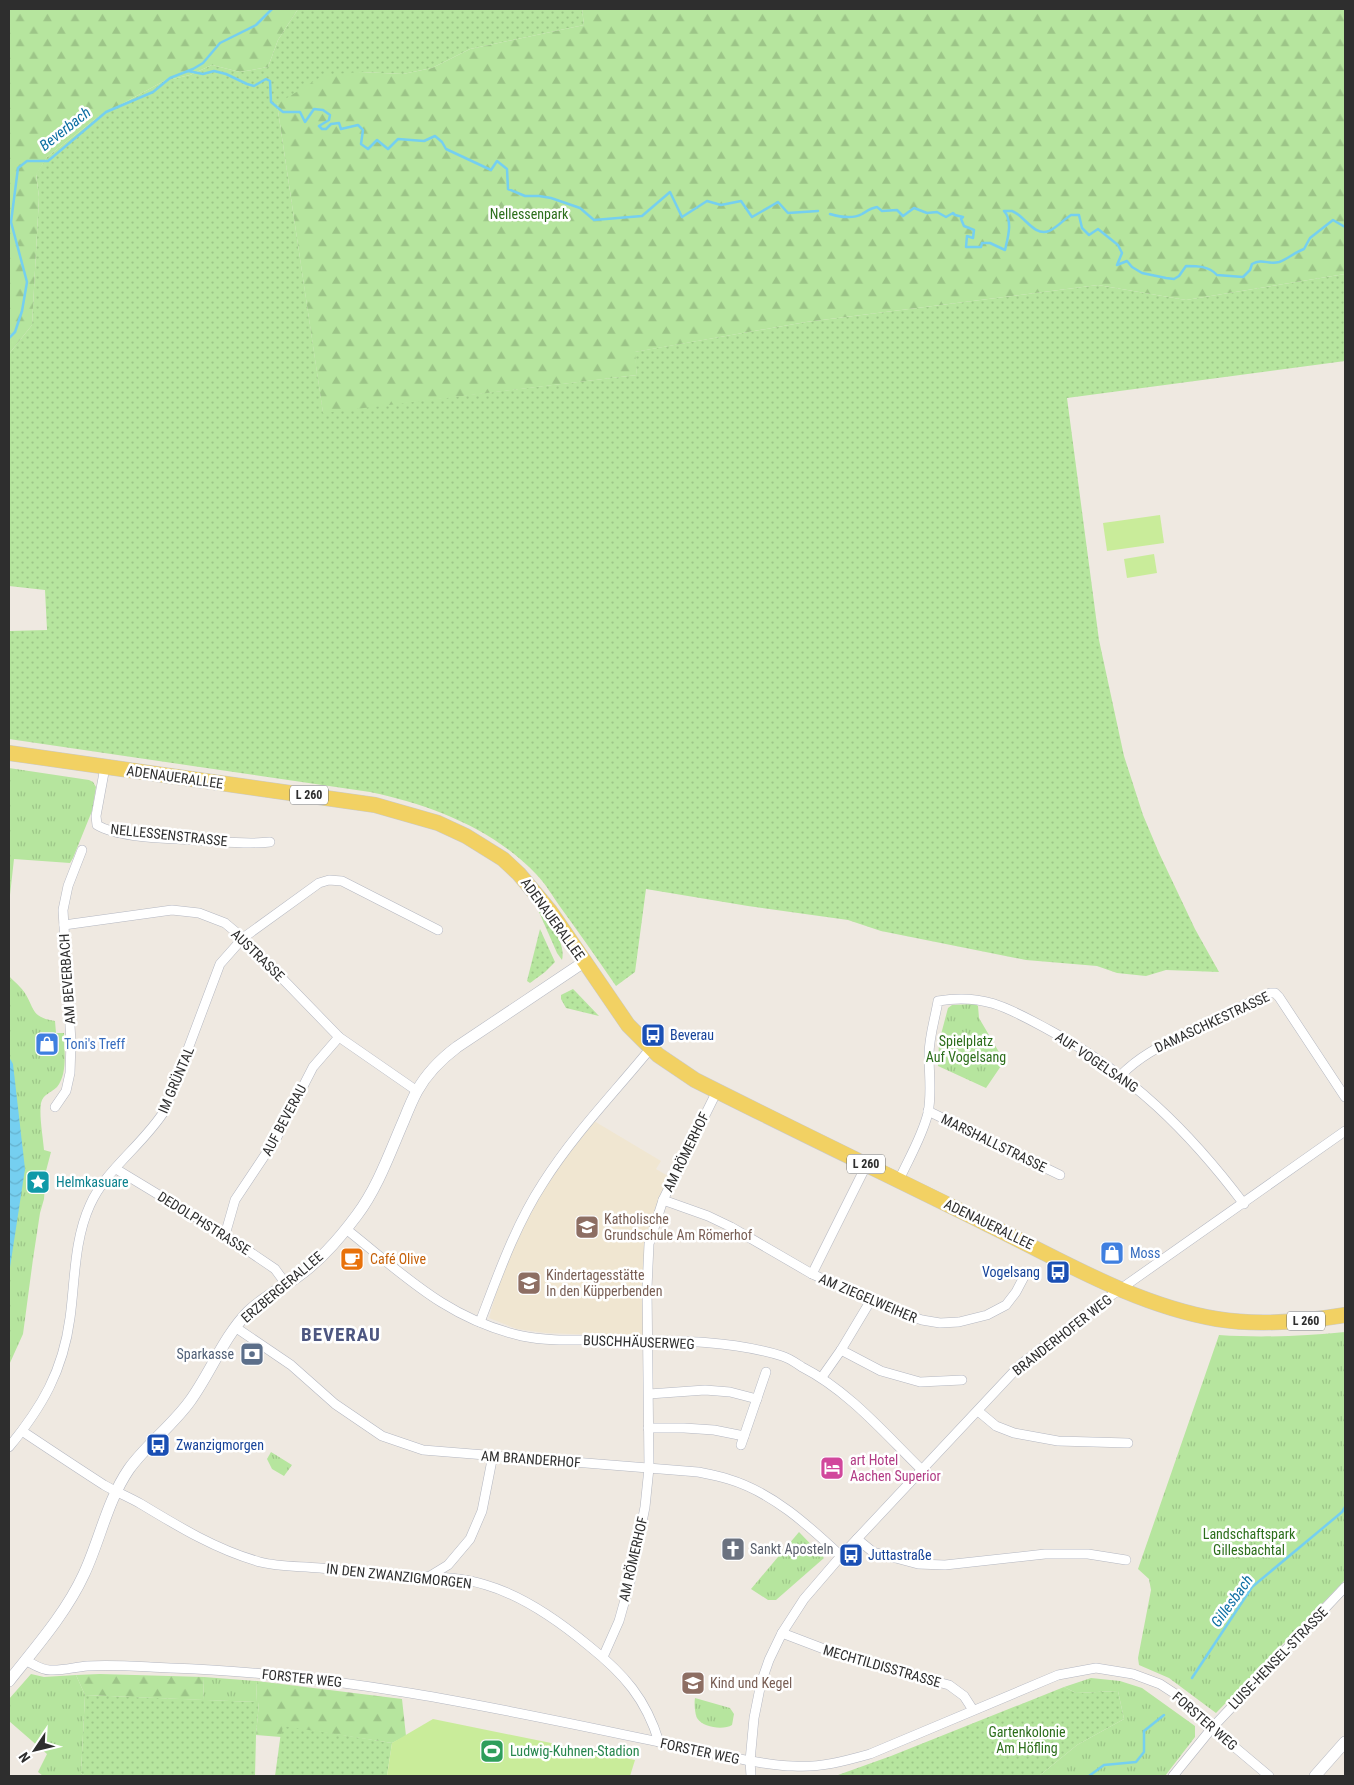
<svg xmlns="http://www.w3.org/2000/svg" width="1354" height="1785" viewBox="0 0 1354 1785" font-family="'Roboto Condensed',sans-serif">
<defs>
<pattern id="grass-dots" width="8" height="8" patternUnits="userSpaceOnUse" patternTransform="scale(1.25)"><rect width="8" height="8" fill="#b6e59e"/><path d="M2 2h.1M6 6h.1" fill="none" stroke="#9dc588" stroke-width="1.8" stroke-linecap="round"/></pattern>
<pattern id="forest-firs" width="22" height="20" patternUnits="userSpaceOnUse" patternTransform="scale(1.25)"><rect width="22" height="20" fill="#b6e59e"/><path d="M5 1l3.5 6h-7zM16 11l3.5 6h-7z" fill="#9dc588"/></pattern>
<pattern id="park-tufts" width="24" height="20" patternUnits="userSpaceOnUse" patternTransform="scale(1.25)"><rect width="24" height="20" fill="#b6e59e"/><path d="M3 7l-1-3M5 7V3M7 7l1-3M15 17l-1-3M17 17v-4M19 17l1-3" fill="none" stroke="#9dc588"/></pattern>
<pattern id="water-waves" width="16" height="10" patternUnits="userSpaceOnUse" patternTransform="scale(1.25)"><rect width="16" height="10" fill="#75cff0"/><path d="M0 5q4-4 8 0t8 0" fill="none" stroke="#66b2ce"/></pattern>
</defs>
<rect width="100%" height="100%" fill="#efe9e1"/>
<polygon fill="#f0e6d1" points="594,1121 661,1161 656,1169 668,1176 653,1214 644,1250 645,1337 546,1333 517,1329 489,1318 501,1276 512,1249 540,1194 566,1155"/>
<g fill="url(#grass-dots)">
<path d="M298,9H582L584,25L470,49L432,68L403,74L361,72L277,104L323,412L637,375L634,352L806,322L1098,285L1186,300L1345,274V361L1067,398L1099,640L1124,756L1143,815L1159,853L1195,929L1219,972L1166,970L1146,976L1117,973L1097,966L1026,960L881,931L848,920L748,906L646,889L635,972L616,986C598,960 580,934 561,908C553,897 546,884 536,874C492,828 431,805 370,792L9,739V631L47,630L45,590L9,586V354L32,325L39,197L36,174L47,157L98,117L164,81L190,75L212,65L240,72L268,67L278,40Z"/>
<path d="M540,911C551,922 566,945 562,960L557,953L539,912Z"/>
<polygon points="540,929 555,962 545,972 530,983 527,981"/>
<polygon points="573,989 576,992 599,1016 566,1008 561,999 561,995"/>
<polygon points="1064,1687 1076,1693 1118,1691 1124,1719 1077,1745 1039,1776 825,1776 838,1775 891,1756"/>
<polygon points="85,1695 259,1702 256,1735 255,1776 85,1776 81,1773"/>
<polygon points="282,1725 392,1743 387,1776 275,1776"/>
</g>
<g fill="url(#forest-firs)">
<polygon points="9,9 298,9 278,40 268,67 240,72 212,65 190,75 164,81 98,117 47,157 36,175 39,197 32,325 9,354"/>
<polygon points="582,9 1345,9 1345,274 1186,300 1098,285 806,322 635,352 637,375 323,413 277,104 324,75 361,72 403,74 432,68 470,49 584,25"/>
<polygon points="100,1674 204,1677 203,1700 85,1695 76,1675"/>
<polygon points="257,1681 402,1699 406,1736 392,1743 283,1726 281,1737 256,1735 259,1702 256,1702"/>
</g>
<g fill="url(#park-tufts)">
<polygon points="9,768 89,780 93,782 96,787 92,811 73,858 70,863 14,859 9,904"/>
<path d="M9,976C12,980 17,983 20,987C36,1004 27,1017 55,1021L56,1033H64C64,1050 68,1074 57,1087C51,1093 43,1094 41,1103C39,1116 43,1137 44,1150L51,1152L46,1171L44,1199L40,1213L33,1259L23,1334L9,1365Z"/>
<polygon points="975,1004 978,1006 979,1018 1003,1059 1001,1066 986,1088 938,1066 939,1042 948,1008 952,1005"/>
<path d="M1345,1332V1580L1216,1713L1169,1678L1139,1665L1138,1658L1151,1590L1149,1579L1138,1569L1219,1335C1262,1338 1303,1336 1345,1332Z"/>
<polygon points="271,1452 292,1465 284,1476 272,1469 267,1459"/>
<polygon points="799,1532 824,1558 776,1600 768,1600 751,1589"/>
<polygon points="31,1674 44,1677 76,1675 85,1695 81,1773 85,1776 43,1776 38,1772 47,1754 9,1721 9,1699"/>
<polygon points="204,1677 257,1681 256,1702 203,1700"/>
<polygon points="1091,1678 1120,1681 1142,1688 1195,1726 1195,1737 1165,1776 1039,1776 1077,1745 1124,1719 1118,1691 1076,1693 1064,1687"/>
<path d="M695,1698L730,1708L734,1714L732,1725C724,1730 703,1728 697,1718C695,1714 694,1703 695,1698Z"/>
</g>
<g fill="#c9ec9a">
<polygon points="1160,515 1164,543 1107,551 1103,523"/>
<polygon points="1154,554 1157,573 1127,578 1124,559"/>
<polygon points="433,1719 635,1760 630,1776 387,1776 392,1743"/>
</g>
<polygon fill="url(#water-waves)" points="9,1057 13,1064 25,1169 9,1274"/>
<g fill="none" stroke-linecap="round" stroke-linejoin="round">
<g stroke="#75cff0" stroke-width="2.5">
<polyline points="188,71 203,74 214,71 226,74 247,84 254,86 266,79 270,81 271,102 283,112 300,112 305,122 314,109 323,110 330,115 329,120 319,126 322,129 326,129 331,124 339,123 341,129 358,125 363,130 361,144 368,149 377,140 388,149 398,139 424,141 435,136 442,142 446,149 491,170 497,161 507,169 508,189 525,196 539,196 551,198 580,208 594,220 642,216 670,192 682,217 707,201 721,205 741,201 752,217 778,202 788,213 818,211"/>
<path d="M830,214C840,217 853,219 862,214C867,211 871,208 877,207L882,211L897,210L903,216L914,208L927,213L937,212L946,217L953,213L955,215L963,217L961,219L964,226L974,230L973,238L967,236L966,247H981L982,243H990L1005,250C1008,237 1013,221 1004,211C1007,211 1009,211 1012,211C1024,215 1034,237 1049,231C1058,227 1063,220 1071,215H1079L1082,228L1089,235L1098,229L1118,245L1122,253L1117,265L1127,261L1132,267L1142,273L1166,278L1174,279L1179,276L1186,266C1197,266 1209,266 1217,275L1243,277L1250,270L1252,264C1263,258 1268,265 1279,262C1288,259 1295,252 1304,249L1310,238L1333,220L1345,227"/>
<polyline points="9,338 15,332 22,311 27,282 11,222 18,168 27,161 48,161 106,112 153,92 170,78 193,69 203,63 220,43 256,25 272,9"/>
<polyline points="1192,1678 1252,1587 1342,1512 1345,1507"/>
<polyline points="1089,1776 1104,1765 1136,1762 1144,1752 1144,1731 1164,1715"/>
</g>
<g stroke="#b4b7c1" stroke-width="10">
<g id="minor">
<path d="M105,767L96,816L97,825C118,838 167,838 193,840C219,841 245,845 270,842"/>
<polyline points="64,925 172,910 199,913 225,923 243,938 339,1037 417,1091"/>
<path d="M1121,1075C1142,1054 1163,1045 1189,1032C1216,1018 1243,1006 1270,993H1275L1279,997L1345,1097"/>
<polyline points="55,1107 66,1091 70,1073 71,1042 63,910 68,886 82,850"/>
<polyline points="928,1111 1060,1175"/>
<polyline points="116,1169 225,1235 275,1269 286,1284"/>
<path d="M899,1180C909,1158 922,1137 928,1113C932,1094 929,1074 929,1055C929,1037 935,1019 938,1001C985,993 1010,1009 1049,1030C1131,1074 1188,1130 1244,1204"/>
<polyline points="663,1200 708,1216 731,1227 812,1274 889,1309 922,1320 940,1323 959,1322 987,1315 1006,1305 1016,1292 1025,1275"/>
<path d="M346,1229C404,1275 447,1319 522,1336C546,1341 573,1340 598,1340C658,1341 723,1338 782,1356C789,1358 796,1363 802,1367C849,1391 885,1434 922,1470"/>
<polyline points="225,1235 235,1200 277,1137 313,1067 339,1037"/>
<polyline points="812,1274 867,1164"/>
<path d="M480,1322C498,1275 515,1226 543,1183C574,1134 614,1093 650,1049"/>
<path d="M235,1327L291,1365L335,1404L382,1436L423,1450L698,1472C708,1474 719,1476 728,1479C772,1492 808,1525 841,1556"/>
<polyline points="841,1350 881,1371 920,1382 962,1380"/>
<polyline points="822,1377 841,1350 871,1300"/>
<polyline points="649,1394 705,1390 730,1392 757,1399"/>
<polyline points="978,1411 996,1426 1014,1433 1058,1441 1128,1443"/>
<polyline points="648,1428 684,1428 714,1430 744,1436"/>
<path d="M22,1431C49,1449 76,1467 104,1485C116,1492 129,1497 141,1504C179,1527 217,1550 260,1562C279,1567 301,1566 320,1568C350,1571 380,1574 411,1576C435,1577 461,1577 486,1585C524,1596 559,1621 589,1646C624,1674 646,1699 659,1742"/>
<polyline points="741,1445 766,1372"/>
<path d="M9,1447C42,1407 63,1371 70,1318C75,1281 74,1240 90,1205C106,1169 144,1144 165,1110L220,964L243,938L319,883L329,880L342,881L438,930"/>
<polyline points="857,1539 873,1552 918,1564 945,1565 1045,1554 1088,1554 1126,1560"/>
<polyline points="430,1576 448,1565 470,1539 482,1511 493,1455"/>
<polyline points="782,1633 845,1657 949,1685 964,1696 973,1710"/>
<polyline points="603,1657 619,1621 630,1582 645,1507 649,1468 647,1288 649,1244 663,1200 717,1091"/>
<path d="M25,1660C33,1664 41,1670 50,1670C62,1671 75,1667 87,1666C114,1664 143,1667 170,1668C367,1674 558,1722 750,1761C764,1763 779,1766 793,1766C820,1768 845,1761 870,1754L1058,1675L1096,1668L1133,1674L1160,1684L1180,1697L1212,1728L1269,1776"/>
<polyline points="751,1776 750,1761 754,1718 761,1683 769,1660 782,1633 804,1599 841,1556 1021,1364 1112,1295 1345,1131"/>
<polyline points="1173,1776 1212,1728 1345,1587"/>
</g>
</g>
<g stroke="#b4b7c1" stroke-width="12">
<g id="tertiary">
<path d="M9,1681C36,1647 66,1613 84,1574C100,1540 107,1501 129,1469C147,1444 172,1426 190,1401C211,1372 223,1338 248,1312C262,1298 280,1289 297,1277C320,1261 340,1238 357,1215C378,1187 390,1152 404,1120C408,1110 412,1100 417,1091C427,1073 441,1059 457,1047L584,962"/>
<polyline points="1315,1776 1345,1742"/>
</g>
</g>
<g stroke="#c9c9c9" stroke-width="16">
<path id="primary" d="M9,753L375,805L438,823L466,836L503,859L519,874L550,911L628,1025L658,1055L695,1080C792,1129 890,1176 987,1224C1061,1260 1135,1305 1217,1319C1260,1326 1303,1322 1345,1315"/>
</g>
<use href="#minor" stroke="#fff" stroke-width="9"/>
<use href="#tertiary" stroke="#fff" stroke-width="11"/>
<use href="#primary" stroke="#f2d163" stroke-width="15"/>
</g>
<defs>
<g id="bus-square" transform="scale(1.25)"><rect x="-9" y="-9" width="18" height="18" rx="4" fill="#1a4fb4" stroke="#fff"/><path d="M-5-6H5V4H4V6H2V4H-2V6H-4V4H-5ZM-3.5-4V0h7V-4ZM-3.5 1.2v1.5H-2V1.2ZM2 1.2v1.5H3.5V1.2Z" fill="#fff"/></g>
<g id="shop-square" transform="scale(1.25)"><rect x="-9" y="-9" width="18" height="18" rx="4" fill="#3f7fe0" stroke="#fff"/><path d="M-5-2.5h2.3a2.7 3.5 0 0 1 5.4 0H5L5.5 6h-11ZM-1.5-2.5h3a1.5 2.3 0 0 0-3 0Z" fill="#fff"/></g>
<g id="sight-square" transform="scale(1.25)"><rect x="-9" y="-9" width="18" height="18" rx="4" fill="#0f9aa8" stroke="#fff"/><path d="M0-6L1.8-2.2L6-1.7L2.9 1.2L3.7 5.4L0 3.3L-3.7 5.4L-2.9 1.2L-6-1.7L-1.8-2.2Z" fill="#fff"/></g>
<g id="school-square" transform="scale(1.25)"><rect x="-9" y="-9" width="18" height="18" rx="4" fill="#8d6e63" stroke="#fff"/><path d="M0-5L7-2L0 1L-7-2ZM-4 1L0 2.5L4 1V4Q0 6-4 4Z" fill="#fff"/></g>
<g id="cafe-square" transform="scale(1.25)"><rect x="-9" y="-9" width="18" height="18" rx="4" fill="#e8710a" stroke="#fff"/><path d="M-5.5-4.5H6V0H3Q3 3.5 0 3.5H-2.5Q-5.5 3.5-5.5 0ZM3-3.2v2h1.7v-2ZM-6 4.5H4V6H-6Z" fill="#fff"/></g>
<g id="bank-square" transform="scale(1.25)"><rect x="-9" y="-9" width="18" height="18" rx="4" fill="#5c6f8a" stroke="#fff"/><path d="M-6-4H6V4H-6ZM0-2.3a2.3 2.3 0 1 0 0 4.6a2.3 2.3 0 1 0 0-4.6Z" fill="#fff"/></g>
<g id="hotel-square" transform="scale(1.25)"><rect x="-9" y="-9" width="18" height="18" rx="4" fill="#d1479c" stroke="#fff"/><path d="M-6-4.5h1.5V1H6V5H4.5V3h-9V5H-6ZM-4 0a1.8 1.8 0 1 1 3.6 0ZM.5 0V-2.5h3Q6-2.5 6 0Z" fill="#fff"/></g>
<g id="church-square" transform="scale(1.25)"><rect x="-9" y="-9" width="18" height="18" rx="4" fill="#6b7280" stroke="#fff"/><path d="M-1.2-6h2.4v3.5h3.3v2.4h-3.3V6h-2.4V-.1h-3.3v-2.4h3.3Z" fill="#fff"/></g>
<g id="stadium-square" transform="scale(1.25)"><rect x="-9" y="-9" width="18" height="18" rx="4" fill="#2e9e5b" stroke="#fff"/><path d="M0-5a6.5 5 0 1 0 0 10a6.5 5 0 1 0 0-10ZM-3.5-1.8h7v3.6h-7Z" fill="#fff"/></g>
</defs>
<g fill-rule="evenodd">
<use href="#bus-square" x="653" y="1035"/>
<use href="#shop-square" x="47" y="1044"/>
<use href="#sight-square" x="38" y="1182"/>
<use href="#school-square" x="587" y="1227"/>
<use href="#shop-square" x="1112" y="1253"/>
<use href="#cafe-square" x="352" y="1259"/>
<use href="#bus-square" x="1058" y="1272"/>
<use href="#school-square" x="529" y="1283"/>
<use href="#bank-square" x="252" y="1354"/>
<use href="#bus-square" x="158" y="1445"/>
<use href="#hotel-square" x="832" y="1468"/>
<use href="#church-square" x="733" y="1549"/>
<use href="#bus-square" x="851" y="1555"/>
<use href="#school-square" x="693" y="1683"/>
<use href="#stadium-square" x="492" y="1751"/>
</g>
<g text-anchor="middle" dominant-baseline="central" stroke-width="5" stroke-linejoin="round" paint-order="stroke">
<g fill="#fff" stroke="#6d6d6d" stroke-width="1">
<rect x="290" y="785.5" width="38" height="19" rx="4"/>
<rect x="847" y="1154.5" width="38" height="19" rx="4"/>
<rect x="1287" y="1311.5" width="38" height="19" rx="4"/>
</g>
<g font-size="12" font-weight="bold" fill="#2e2e2e">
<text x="309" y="795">L 260</text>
<text x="866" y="1164">L 260</text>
<text x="1306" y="1321">L 260</text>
</g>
<g font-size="14" fill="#2c6e1b" stroke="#fff">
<text x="529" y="214">Nellessenpark</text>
<text x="966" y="1041">Spielplatz<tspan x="966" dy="16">Auf Vogelsang</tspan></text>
<text x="1249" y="1534">Landschaftspark<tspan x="1249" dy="16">Gillesbachtal</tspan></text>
<text x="1027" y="1732">Gartenkolonie<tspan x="1027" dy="16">Am Höfling</tspan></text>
</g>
<g font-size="14" fill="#2e2e2e" stroke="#fff">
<text transform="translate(175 777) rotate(8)">ADENAUERALLEE</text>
<text transform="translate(169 835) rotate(6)">NELLESSENSTRASSE</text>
<text transform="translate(553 919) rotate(54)">ADENAUERALLEE</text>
<text transform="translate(258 955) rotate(44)">AUSTRASSE</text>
<text transform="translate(67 979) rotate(-94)">AM BEVERBACH</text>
<text transform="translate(1212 1022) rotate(-25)">DAMASCHKESTRASSE</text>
<text transform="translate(1097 1062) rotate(34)">AUF VOGELSANG</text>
<text transform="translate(176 1080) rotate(-67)">IM GRÜNTAL</text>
<text transform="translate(284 1120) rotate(-62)">AUF BEVERAU</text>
<text transform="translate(994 1143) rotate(26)">MARSHALLSTRASSE</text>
<text transform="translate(686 1152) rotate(-64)">AM RÖMERHOF</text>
<text transform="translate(204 1223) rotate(32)">DEDOLPHSTRASSE</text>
<text transform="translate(989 1224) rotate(26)">ADENAUERALLEE</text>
<text transform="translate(282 1287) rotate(-40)">ERZBERGERALLEE</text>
<text transform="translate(868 1298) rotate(23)">AM ZIEGELWEIHER</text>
<text transform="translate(1062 1335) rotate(-38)">BRANDERHOFER WEG</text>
<text transform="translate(639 1342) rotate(2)">BUSCHHÄUSERWEG</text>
<text transform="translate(531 1459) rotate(4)">AM BRANDERHOF</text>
<text transform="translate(633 1559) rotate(-77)">AM RÖMERHOF</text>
<text transform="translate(399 1576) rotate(6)">IN DEN ZWANZIGMORGEN</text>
<text transform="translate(1278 1658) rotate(-46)">LUISE-HENSEL-STRASSE</text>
<text transform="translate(882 1666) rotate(16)">MECHTILDISSTRASSE</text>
<text transform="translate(302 1678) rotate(6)">FORSTER WEG</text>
<text transform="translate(1205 1721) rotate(41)">FORSTER WEG</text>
<text transform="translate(700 1751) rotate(12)">FORSTER WEG</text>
</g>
<g font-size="14" fill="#164399" stroke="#fff" text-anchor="start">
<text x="670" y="1035">Beverau</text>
<text x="1040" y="1272" text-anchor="end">Vogelsang</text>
<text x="176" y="1445">Zwanzigmorgen</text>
<text x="868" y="1555">Juttastraße</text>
</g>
<g font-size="14" fill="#366cbe" stroke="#fff" text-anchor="start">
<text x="64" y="1044">Toni's Treff</text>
<text x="1130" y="1253">Moss</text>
</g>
<g font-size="14" fill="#0d838f" stroke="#fff" text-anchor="start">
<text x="56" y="1182">Helmkasuare</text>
</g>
<g font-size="14" fill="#785e54" stroke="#fff" text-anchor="start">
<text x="604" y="1219">Katholische<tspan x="604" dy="16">Grundschule Am Römerhof</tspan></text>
<text x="546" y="1275">Kindertagesstätte<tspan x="546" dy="16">In den Küpperbenden</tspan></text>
<text x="710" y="1683">Kind und Kegel</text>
</g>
<g font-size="14" fill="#c56008" stroke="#fff" text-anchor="start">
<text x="370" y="1259">Café Olive</text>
</g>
<g font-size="14" fill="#4e5e75" stroke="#fff" text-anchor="end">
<text x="234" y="1354">Sparkasse</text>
</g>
<g font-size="14" fill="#b23c85" stroke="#fff" text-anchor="start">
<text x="850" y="1460">art Hotel<tspan x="850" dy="16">Aachen Superior</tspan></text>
</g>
<g font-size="14" fill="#5b616d" stroke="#fff" text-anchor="start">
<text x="750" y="1549">Sankt Aposteln</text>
</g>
<g font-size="14" fill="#27864d" stroke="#fff" text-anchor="start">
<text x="510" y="1751">Ludwig-Kuhnen-Stadion</text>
</g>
<g font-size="15" font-style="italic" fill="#0d6fa3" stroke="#fff">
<text transform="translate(65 129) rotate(-38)">Beverbach</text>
<text transform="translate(1232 1601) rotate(-54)">Gillesbach</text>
</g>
<g font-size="19" font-weight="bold" letter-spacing="1" fill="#4d5680" stroke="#fff">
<text x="341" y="1334">BEVERAU</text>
</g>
</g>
<rect width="1354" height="1785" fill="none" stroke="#2e2e2e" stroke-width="20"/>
<g transform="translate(35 1750) rotate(235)" stroke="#ffffff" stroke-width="4" paint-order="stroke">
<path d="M0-4L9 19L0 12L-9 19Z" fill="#2e2e2e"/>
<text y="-8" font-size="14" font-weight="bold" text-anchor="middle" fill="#2e2e2e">N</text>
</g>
</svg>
